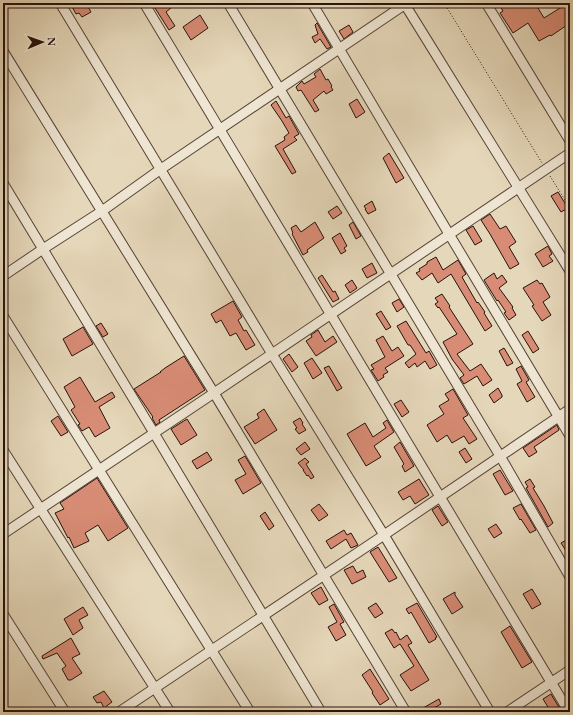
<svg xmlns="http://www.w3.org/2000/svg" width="573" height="715" viewBox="0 0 573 715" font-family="'EB Garamond',serif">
<rect width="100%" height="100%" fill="#e5d7b9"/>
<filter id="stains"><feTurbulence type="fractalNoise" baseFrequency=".005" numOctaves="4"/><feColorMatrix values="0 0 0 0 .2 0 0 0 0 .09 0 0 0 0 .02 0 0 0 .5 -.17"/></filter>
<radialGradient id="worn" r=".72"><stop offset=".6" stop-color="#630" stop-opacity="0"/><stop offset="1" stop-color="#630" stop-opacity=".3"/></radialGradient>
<g fill="#d88c75" stroke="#27120a">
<polygon points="70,3 86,3 91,12 82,17 79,13 76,14"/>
<polygon points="155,3 177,3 166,12 175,26 169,30 155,8 157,6"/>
<polygon points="498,3 535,3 544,18 568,3 570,6 570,23 551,36 550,35 539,41 528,23 513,33 500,13 503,11"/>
<polygon points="200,15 208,28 191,40 183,27"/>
<polygon points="317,23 331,47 327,49 320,39 315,43 312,37 318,34 315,25"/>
<polygon points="349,25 353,32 344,39 339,31"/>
<polygon points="320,69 326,80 328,79 332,86 331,87 333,90 326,94 324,91 313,100 319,110 315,112 301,90 298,91 296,87 302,81 304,84 316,77 314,74"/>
<polygon points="357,99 365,112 356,118 349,104"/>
<polygon points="276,101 286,118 289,116 299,134 294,137 297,140 283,149 296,172 292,174 275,146 285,140 284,137 289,133 282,121 271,105"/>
<polygon points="389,153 404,178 396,183 383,158"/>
<polygon points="558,192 568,208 561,212 551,196"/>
<polygon points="372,201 376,210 368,214 365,209 366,209 364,206"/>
<polygon points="337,206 342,213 333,219 328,212"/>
<polygon points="490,214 500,229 506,226 516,242 509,247 519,264 510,269 490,234 481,220"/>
<polygon points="315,222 324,238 307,250 308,252 303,255 292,234 293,233 291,228 296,225 301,232"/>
<polygon points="353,222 361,236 356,239 349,225"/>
<polygon points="473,226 482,241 475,245 466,230"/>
<polygon points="340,233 347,246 344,248 346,251 341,254 332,238"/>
<polygon points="548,246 552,254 549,256 553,261 543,267 535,254"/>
<polygon points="436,257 443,270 458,260 466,274 462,277 477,303 478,302 485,312 484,313 492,326 485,331 451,274 438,283 432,273 422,280 416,273 420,271 419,269 427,264 427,262"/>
<polygon points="372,263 377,273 367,278 362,269"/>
<polygon points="494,273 497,279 502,275 507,282 499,288 513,307 512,308 516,315 509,320 504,313 506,312 498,300 497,301 484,280"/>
<polygon points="322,275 333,292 335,291 339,299 333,302 318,278"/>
<polygon points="352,280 357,288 350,293 345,285"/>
<polygon points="537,280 540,284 542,283 550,297 543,302 551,315 542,321 532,306 534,305 523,288"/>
<polygon points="442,294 450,306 449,307 473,344 457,354 470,371 481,364 492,380 483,386 477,376 464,384 460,378 464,375 452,359 443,342 457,334 439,307 438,308 435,304 438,302 435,298"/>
<polygon points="399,299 404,307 397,312 392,303"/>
<polygon points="233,301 242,317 238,320 244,331 246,330 255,345 246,350 236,333 230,336 221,320 216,323 211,314"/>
<polygon points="381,311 391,327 386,330 376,314"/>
<polygon points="406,321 426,353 429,351 437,365 430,369 425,361 417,367 415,363 409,368 405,363 416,354 410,345 408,345 397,326"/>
<polygon points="101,323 108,334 103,337 96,326"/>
<polygon points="83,327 93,344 72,356 63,339"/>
<polygon points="318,330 325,342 333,336 337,342 316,356 306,341 312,337 311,335"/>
<polygon points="528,331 539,349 533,353 522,335"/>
<polygon points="383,336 392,351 398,347 404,356 385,368 388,372 383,375 384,377 378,381 371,370 374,369 371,365 385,357 376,340"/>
<polygon points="504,348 513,363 507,366 499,351"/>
<polygon points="289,354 298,367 292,372 283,359"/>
<polygon points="184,356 205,390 159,420 160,422 156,425 152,418 153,417 134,389 161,372 160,372 165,368"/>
<polygon points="312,358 322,373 313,379 304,363"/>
<polygon points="329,366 342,388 337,391 324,368"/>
<polygon points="521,366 529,380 526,382 535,397 527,402 517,384 522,381 516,369"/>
<polygon points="80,377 95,402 112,392 115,397 99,407 110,428 95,437 89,427 82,431 78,425 80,424 71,410 75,407 64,387"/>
<polygon points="498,388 502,395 502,397 494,403 489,395"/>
<polygon points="453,389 468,415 463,418 477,439 469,444 464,436 452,443 447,435 437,442 427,425 444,414 439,406 449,400 445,394"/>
<polygon points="401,400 409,412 402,417 394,404"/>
<polygon points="264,409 277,430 255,444 244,427 259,418 257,414"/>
<polygon points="58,416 68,432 61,436 51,421"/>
<polygon points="300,418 303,423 302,424 306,430 299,434 295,429 297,428 293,422"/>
<polygon points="187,419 197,435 181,445 171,429"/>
<polygon points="387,420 394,432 374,446 381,457 366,466 347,434 365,423 373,437 386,428 383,423"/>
<polygon points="557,425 559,430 534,447 537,452 529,457 523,448"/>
<polygon points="305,442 310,449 301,455 296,449"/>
<polygon points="400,442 414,466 405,472 402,466 404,464 394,447"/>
<polygon points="465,448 472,459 466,463 459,452"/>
<polygon points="207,452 212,460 197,469 192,461"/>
<polygon points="245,456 261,483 243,494 235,480 246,474 238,460"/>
<polygon points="305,458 309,462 306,464 314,477 311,479 308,475 307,476 303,470 304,470 298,463"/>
<polygon points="500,470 513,491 505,495 493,474"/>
<polygon points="97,478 128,528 108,541 98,525 85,533 89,541 74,548 69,537 68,538 55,513 64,509 60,503"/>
<polygon points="419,479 429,495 415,504 410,496 403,500 398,492"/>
<polygon points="530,479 535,487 533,488 544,506 553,523 548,527 526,488 528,487 525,482"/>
<polygon points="319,504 328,515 319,521 311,510"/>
<polygon points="521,504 536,530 530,533 521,519 520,520 513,508"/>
<polygon points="438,506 448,522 442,526 432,510"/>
<polygon points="265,512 274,526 269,530 260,516"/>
<polygon points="496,524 502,533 494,538 488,529"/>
<polygon points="344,530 347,535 351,533 358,545 351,548 346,539 331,549 326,541"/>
<polygon points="570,538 570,557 561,543"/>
<polygon points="378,547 397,578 389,582 370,552"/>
<polygon points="353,566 357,573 363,570 366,577 352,584 344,570"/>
<polygon points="321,587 328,600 319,605 311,593"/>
<polygon points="532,589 541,604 532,609 523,594"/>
<polygon points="455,592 455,595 463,607 452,614 443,599"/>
<polygon points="376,603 383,613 375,618 368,608"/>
<polygon points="417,603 437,637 435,638 436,639 429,643 411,612 409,614 406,609"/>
<polygon points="334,604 344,622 340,624 346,635 336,641 328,627 337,622 329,607"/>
<polygon points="83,607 88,615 79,620 83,628 73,635 64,619"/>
<polygon points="510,626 532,662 522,668 501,632"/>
<polygon points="392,629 395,633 396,632 400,640 407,635 412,643 408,645 429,680 411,691 400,675 414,666 400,644 394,648 385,633"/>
<polygon points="71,638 80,654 72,658 82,673 71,680 68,680 62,669 66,666 57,653 43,659 42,656"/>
<polygon points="370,669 389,699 380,705 372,693 373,692 362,675"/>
<polygon points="104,691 112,702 104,708 101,702 97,703 93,697"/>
<polygon points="551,694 560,709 562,712 551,712 543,699"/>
<polygon points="439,699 441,704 427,712 416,712"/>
</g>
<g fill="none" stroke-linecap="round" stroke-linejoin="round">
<g stroke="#564336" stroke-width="11">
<g id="minor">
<polyline points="60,3 272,354 384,535 490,712"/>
<polyline points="144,3 569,712"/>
<polyline points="228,3 500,456 570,577"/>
<polyline points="312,3 449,234 570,436"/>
<polyline points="404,3 570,271"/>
<polyline points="486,3 570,141"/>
<polyline points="3,51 214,393 406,712"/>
<polyline points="3,183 154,433 321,712"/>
<polyline points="3,276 43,249 102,211 161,169 407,3"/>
<polyline points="3,316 250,712"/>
<polyline points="3,450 170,712"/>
<polyline points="3,534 214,393 570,153"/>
<polyline points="3,614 65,712"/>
<polyline points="119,712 384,535 570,409"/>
<polyline points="507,712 570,670"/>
</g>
</g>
<g stroke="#27120a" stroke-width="1" stroke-dasharray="1 2" stroke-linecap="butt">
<polyline points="444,3 542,163"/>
<polyline points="550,176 570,208"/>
</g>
<use href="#minor" stroke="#eee5d2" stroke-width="9"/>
</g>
<rect width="573" height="715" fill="none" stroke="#e5d7b9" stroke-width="16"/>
<rect x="4" y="4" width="565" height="707" fill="none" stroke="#27120a" stroke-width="2"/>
<rect x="8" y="8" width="557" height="699" fill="none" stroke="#27120a"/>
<g transform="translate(42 42) rotate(88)" stroke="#eee5d2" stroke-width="3" paint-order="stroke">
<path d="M0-3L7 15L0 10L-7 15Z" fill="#27120a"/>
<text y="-6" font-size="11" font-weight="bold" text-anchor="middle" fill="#27120a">N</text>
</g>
<rect width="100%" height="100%" filter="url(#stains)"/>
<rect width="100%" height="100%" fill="url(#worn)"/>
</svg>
